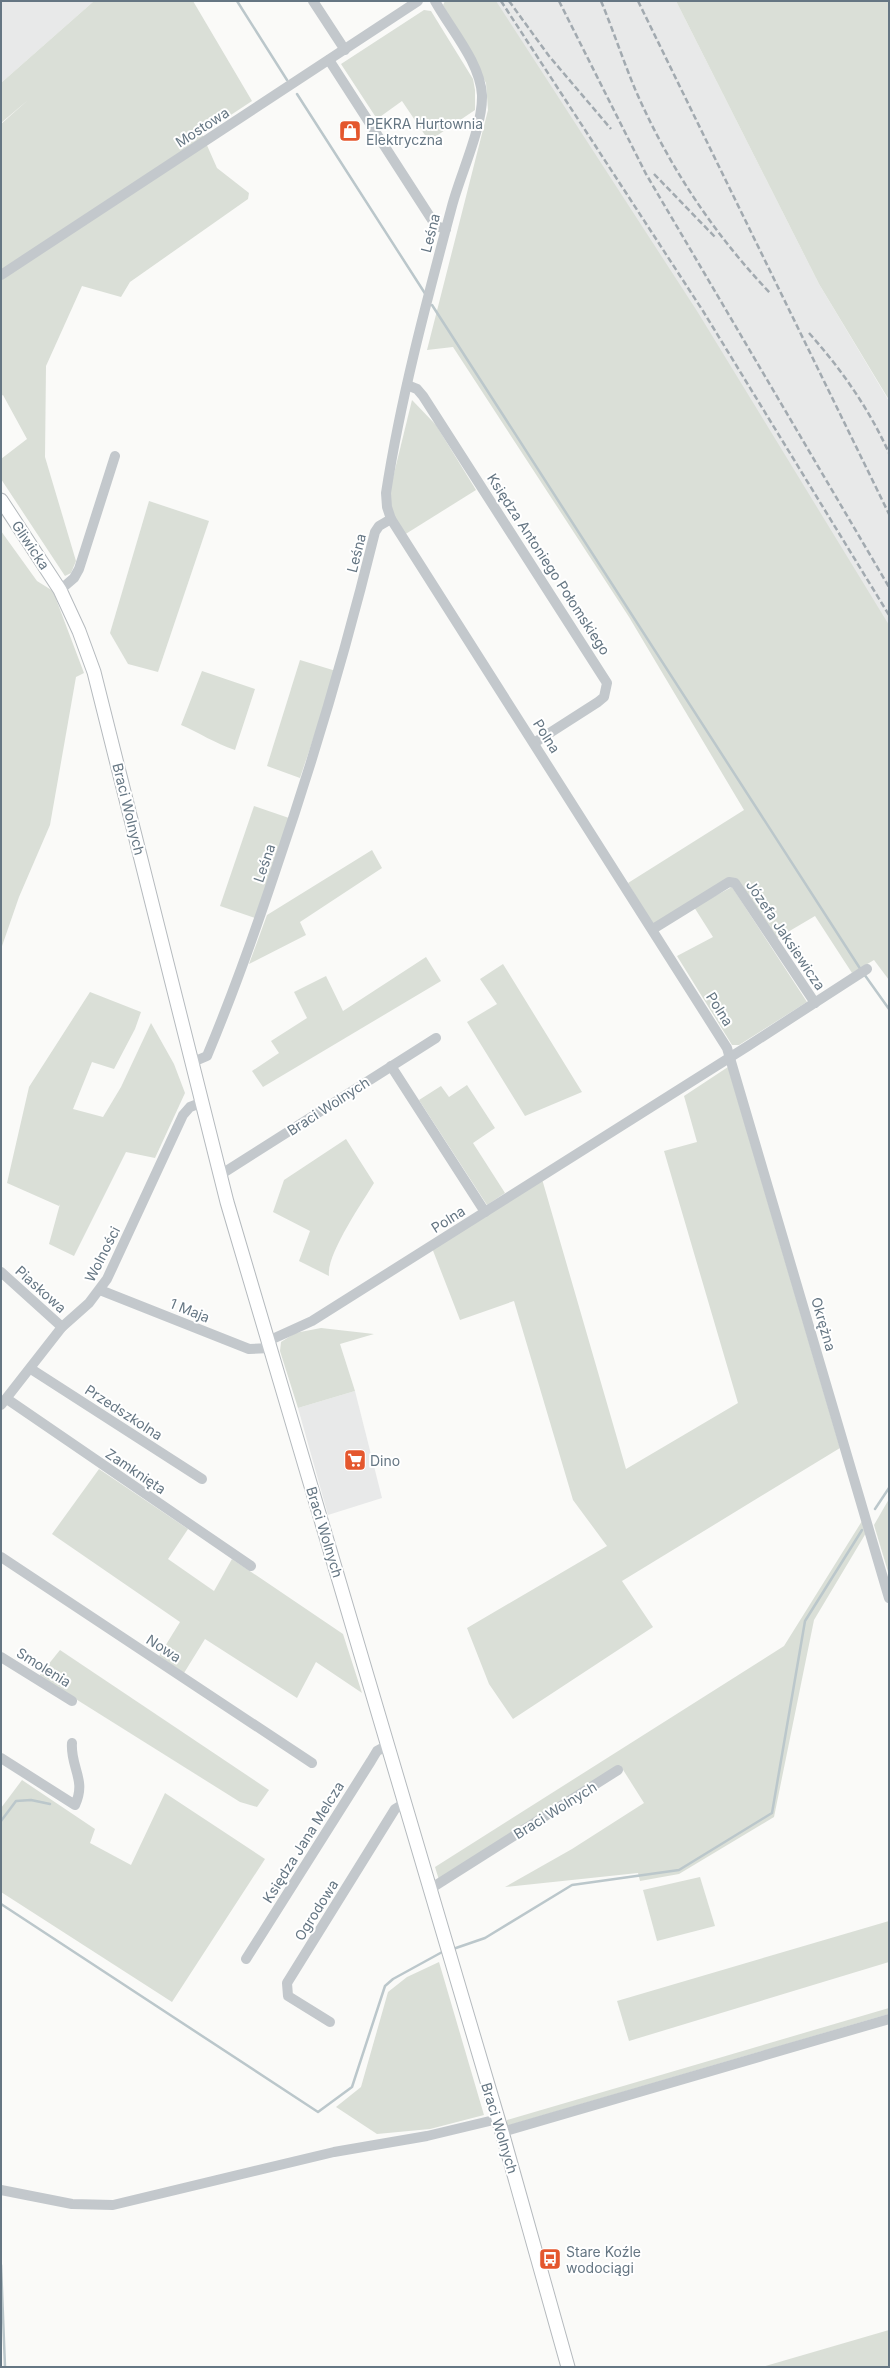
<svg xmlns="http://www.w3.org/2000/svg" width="890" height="2368" viewBox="0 0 890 2368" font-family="Inter,sans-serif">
<rect width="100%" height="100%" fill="#fafaf8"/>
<g fill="#e8e9e9">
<polygon points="1,1 94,1 1,83"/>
<polygon points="490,1 676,1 819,284 889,401 889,651"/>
<polygon points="355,1391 382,1498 328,1515 298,1408"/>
</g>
<g fill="#dadfd7">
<polygon points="94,1 193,1 252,101 202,134 217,168 249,193 248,199 130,282 121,297 82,286 46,366 45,457 76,561 71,573 65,576 1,479 1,459 27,439 3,395 1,396 1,124 28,100 1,123 1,83"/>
<polygon points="445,1 496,1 697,311 889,625 889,980 874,960 852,973 815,916 776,939 737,880 653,925 628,883 744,810 629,617 453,347 427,350 488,110 486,83 443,5"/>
<polygon points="676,1 889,1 889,400 819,284"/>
<polygon points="424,10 431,11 473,79 475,90 475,110 429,141 402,101 377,119 341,64"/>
<polygon points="412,400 436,425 476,490 404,535 386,506"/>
<polygon points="149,501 209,521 158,672 128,664 110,633"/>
<polygon points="1,531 37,581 53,591 84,673 76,677 50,825 19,897 1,949"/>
<polygon points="300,660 336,671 300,778 267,766"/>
<path d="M202,671L255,689L235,750C214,743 200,733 181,725Z"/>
<polygon points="254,806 289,818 255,918 220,906"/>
<polygon points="372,850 382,868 300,922 306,935 249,964 267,915"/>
<polygon points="732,887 807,1002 739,1045 732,1045 677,956 713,937 694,907"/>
<polygon points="426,957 441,981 263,1087 252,1071 279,1053 271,1041 307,1018 294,992 326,976 343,1011"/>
<polygon points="503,964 582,1092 525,1116 467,1022 497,1004 480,979"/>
<polygon points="90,992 141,1012 135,1029 114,1069 92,1062 73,1109 103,1117 121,1087 151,1023 174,1064 185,1093 155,1158 126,1152 74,1256 49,1244 60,1204 59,1206 7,1183 29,1087"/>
<polygon points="728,1067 840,1448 622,1581 653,1627 513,1719 489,1684 467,1628 607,1546 573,1500 514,1301 460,1320 432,1248 542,1179 626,1469 738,1403 664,1151 697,1142 684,1096"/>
<polygon points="467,1085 495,1128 473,1143 505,1193 487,1205 419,1100 441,1086 449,1097"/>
<path d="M346,1139L374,1183C362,1203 326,1255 329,1276L299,1261L310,1231L273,1212L284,1180Z"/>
<polygon points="321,1328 374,1334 340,1344 355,1391 298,1408 280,1351 281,1342 295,1333"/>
<polygon points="99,1469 188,1529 168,1559 214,1591 232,1559 343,1634 362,1693 316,1662 297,1698 205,1639 184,1673 159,1656 180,1622 52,1534"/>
<polygon points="889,1499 889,1575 874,1525"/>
<polygon points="862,1521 866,1533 814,1620 774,1817 679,1874 640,1881 638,1873 505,1887 572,1849 644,1803 620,1765 439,1880 435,1867 784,1646"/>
<polygon points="60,1650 269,1790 257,1807 240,1802 39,1676"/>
<polygon points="22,1780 95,1829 90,1843 131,1865 165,1793 265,1859 172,2002 1,1892 1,1808"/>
<polygon points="700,1877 715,1926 657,1941 643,1890"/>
<polygon points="889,1921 889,1962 629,2041 617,2001"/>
<polygon points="439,1962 484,2115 430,2129 377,2134 336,2107 361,2087 388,1992 407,1977"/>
<polygon points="889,2008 889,2014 506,2126 507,2120"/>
<polygon points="889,2330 889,2367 762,2367"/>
</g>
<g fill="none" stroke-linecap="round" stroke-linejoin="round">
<g stroke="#bbc7cb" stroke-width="2.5">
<polyline points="237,1 287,80"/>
<polyline points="297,94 426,295"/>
<polyline points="432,305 861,970"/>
<polyline points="864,974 889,1009"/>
<polyline points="875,1509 889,1488"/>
<polyline points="1,1821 16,1801 31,1800 50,1804"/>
<polyline points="1,1904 318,2112 352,2087 385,1986 393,1979 444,1951"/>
<polyline points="453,1949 485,1938 572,1885 679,1870 772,1813 805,1621 862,1530"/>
<polyline points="1,2265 5,2367"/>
</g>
<g stroke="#b5babe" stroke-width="15">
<polyline id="major" points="1,500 60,590 79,631 94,672 227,1202 502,2132 568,2367"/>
</g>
<g stroke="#c3c8cc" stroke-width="10">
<polyline points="313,1 345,50"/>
<polyline points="329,60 436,226 446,229"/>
<polyline points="1,275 418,1"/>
<polyline points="407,385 417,389 423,396 607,683 604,697 598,702 534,743"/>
<polyline points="391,519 727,1048 889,1598"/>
<polyline points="60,590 74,578 79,569 115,456"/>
<polyline points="653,929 729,882 735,883 815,1003"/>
<path d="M193,1062L207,1056C233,994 255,932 276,869C314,758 347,646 375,532L379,526L391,519L387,507L386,493C401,396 427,300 452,206C460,175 483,127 482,95C480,62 451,30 435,1"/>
<polyline points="391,1066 485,1212"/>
<polyline points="220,1175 436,1038"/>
<polyline points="1,1272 62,1327"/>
<polyline points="100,1290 249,1349 270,1348"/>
<polyline points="268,1341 312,1321 748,1046 867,969"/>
<polyline points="31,1369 202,1479"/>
<polyline points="7,1399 251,1566"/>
<polyline points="1,1405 62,1327 89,1303 107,1279 183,1115 190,1107 203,1102"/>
<polyline points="1,1557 312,1763"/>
<polyline points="1,1657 72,1701"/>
<path d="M1,1758L75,1805C87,1780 70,1767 72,1743"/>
<polyline points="430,1889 618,1770"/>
<polyline points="246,1959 371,1761 377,1751 388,1745"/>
<polyline points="330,2022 288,1996 287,1983 395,1809 405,1803"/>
<polyline points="502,2132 889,2019"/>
<polyline points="1,2190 72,2204 113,2205 334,2152 427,2136 498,2119"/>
</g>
<use href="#major" stroke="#fff" stroke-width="13"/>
<g stroke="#a2aab0" stroke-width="2.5" stroke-dasharray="6 3" stroke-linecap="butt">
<polyline points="501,1 703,311 889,615"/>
<polyline points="509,1 549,56 611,129"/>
<polyline points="559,1 646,174 889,587"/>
<path d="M601,1C613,30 623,60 635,89C668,165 713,233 770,293"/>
<polyline points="638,1 889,514"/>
<polyline points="654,174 715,237"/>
<path d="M809,333C842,370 869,409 889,453"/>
</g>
</g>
<defs>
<g id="shop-square" transform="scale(1.15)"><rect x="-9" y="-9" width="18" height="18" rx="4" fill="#e4572e" stroke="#fff"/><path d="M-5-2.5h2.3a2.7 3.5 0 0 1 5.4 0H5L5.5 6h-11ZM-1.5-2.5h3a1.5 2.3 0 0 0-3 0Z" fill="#fff"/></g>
<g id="supermarket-square" transform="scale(1.15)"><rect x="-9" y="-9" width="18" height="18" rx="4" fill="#e4572e" stroke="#fff"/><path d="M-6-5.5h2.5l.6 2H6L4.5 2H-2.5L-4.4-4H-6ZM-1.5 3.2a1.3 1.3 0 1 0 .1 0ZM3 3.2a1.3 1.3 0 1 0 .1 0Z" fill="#fff"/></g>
<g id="bus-square" transform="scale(1.15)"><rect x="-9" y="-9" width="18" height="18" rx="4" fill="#e4572e" stroke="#fff"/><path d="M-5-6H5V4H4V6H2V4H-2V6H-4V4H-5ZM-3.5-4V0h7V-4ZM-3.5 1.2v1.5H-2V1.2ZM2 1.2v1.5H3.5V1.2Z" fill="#fff"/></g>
</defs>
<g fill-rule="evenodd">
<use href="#shop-square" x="350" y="131"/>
<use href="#supermarket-square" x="355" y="1460"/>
<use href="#bus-square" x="550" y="2259"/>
</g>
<g text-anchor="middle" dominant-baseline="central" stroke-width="4" stroke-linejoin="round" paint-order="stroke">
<g font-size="14" fill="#657683" stroke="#fff" text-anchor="start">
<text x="366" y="123">PEKRA Hurtownia<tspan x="366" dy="16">Elektryczna</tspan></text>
<text x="370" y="1460">Dino</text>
<text x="566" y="2251">Stare Koźle<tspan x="566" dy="16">wodociągi</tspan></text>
</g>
<g font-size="14" fill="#657683" stroke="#fff">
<text transform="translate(202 127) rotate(-33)">Mostowa</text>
<text transform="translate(430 233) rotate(-76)">Leśna</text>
<text transform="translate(31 545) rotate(56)">Gliwicka</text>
<text transform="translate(356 553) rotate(-76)">Leśna</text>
<text transform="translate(549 564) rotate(57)">Księdza Antoniego Połomskiego</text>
<text transform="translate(547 736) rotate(58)">Polna</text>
<text transform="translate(129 809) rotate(76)">Braci Wolnych</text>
<text transform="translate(264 863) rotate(-71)">Leśna</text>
<text transform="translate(786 935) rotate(56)">Józefa Jaksiewicza</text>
<text transform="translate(720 1009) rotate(58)">Polna</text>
<text transform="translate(328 1106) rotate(-33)">Braci Wolnych</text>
<text transform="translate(448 1219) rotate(-32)">Polna</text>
<text transform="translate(102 1254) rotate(-63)">Wolności</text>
<text transform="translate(41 1289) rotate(42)">Piaskowa</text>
<text transform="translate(190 1310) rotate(22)">1 Maja</text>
<text transform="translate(824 1324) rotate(74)">Okrężna</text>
<text transform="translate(124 1412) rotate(33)">Przedszkolna</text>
<text transform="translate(136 1471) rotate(34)">Zamknięta</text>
<text transform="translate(325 1532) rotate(73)">Braci Wolnych</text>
<text transform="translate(164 1648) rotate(33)">Nowa</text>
<text transform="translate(44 1667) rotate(32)">Smolenia</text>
<text transform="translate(555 1810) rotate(-32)">Braci Wolnych</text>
<text transform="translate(303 1842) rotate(-58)">Księdza Jana Melcza</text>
<text transform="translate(316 1910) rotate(-58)">Ogrodowa</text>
<text transform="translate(500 2128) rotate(73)">Braci Wolnych</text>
</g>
</g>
<rect width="890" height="2368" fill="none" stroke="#657683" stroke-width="4"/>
</svg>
